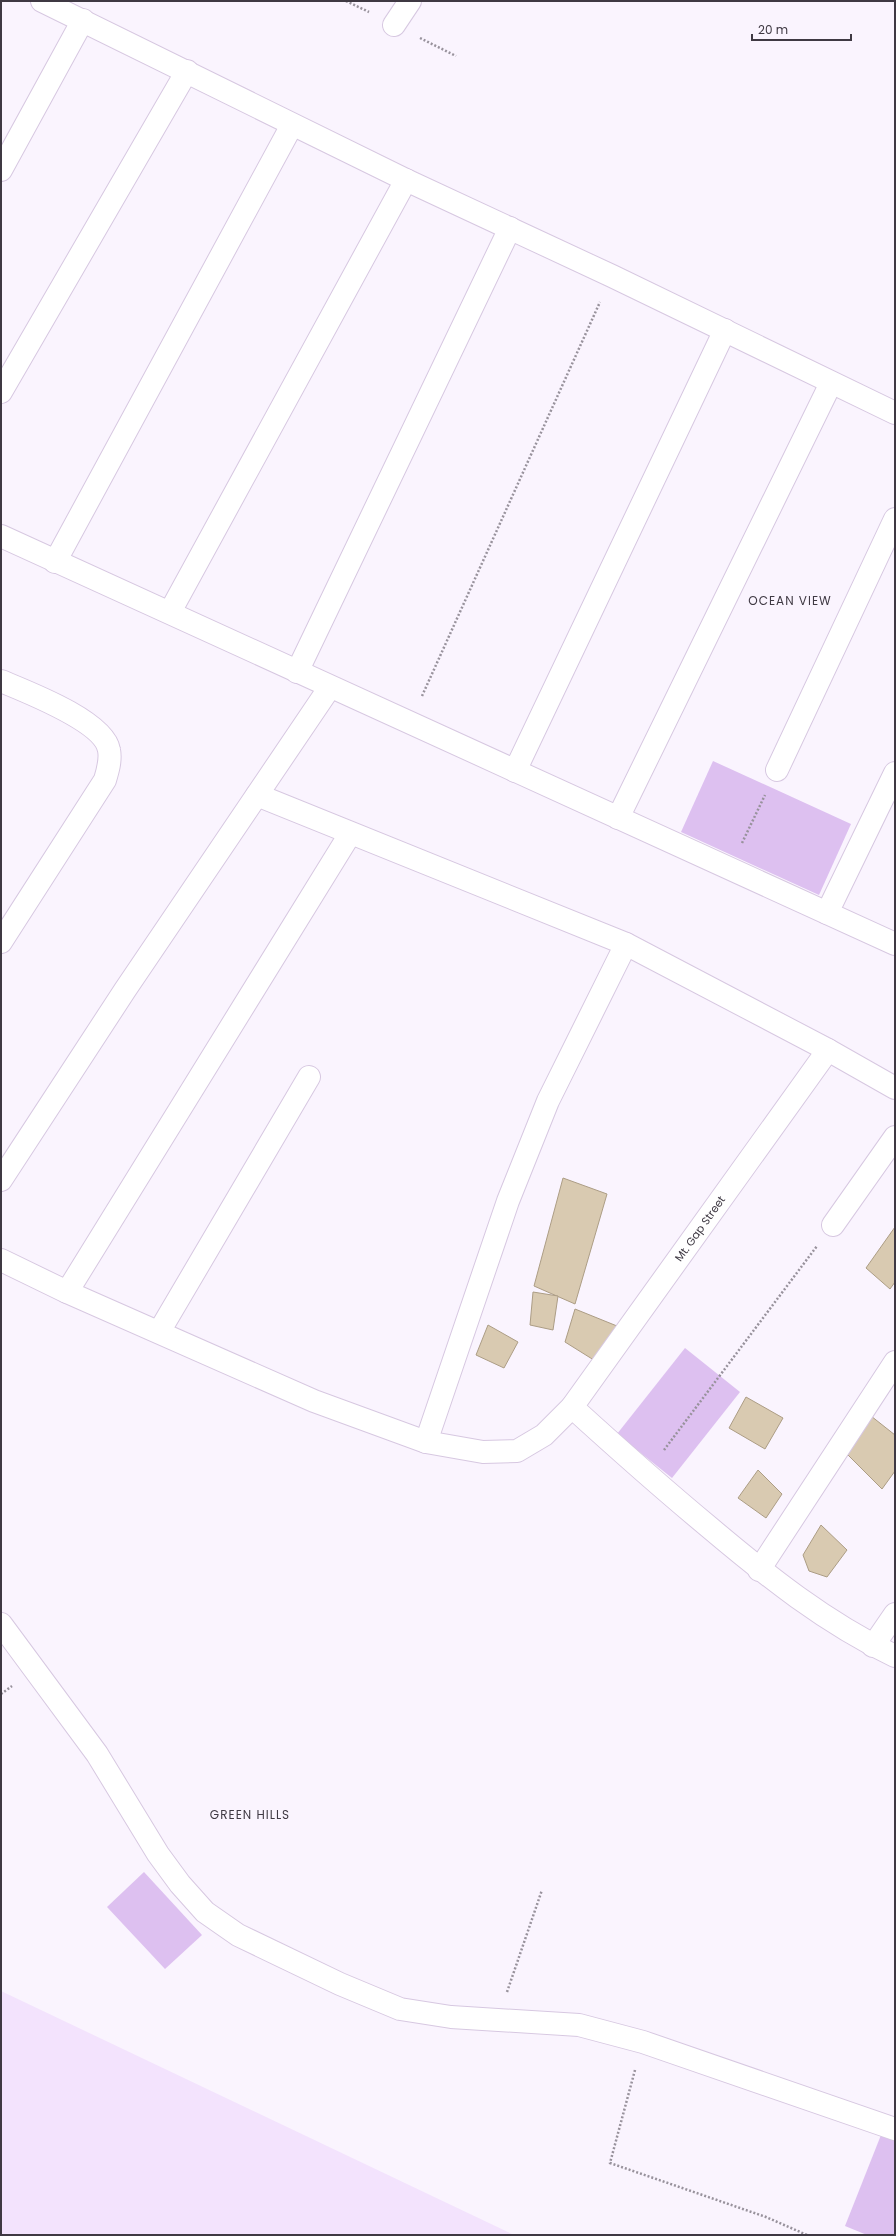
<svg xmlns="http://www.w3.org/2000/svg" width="896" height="2236" viewBox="0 0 896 2236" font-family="Poppins,sans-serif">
<rect width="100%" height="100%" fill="#faf4fe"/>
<polygon fill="#f3e3fd" points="1,1991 514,2235 1,2235"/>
<g fill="#ddc0f0">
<polygon points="713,761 851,824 819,895 681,832"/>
<polygon points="685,1348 740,1392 672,1478 617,1434"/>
<polygon points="144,1872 202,1935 165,1969 107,1907"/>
<polygon points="881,2135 895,2141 895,2235 867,2235 845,2226"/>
</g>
<g fill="#d9cab1" stroke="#ac9d85">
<polygon points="563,1178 607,1194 575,1304 534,1286"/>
<polygon points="895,1227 895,1282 890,1289 866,1268"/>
<polygon points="533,1292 558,1296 553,1330 530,1325"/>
<polygon points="575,1309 617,1326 597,1362 565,1342"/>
<polygon points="488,1325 518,1342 504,1368 476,1355"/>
<polygon points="746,1397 783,1418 765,1449 729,1428"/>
<polygon points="871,1416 895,1435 895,1471 882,1489 845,1452"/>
<polygon points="758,1470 782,1494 766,1518 738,1498"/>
<polygon points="821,1525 847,1550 827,1577 809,1571 803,1555"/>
</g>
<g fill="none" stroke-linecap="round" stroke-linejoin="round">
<g stroke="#d7c8e1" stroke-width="24">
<g id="minor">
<polyline points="42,1 406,180 612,276 895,413"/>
<polyline points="394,25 410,1"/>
<polyline points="1,170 83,20"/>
<polyline points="1,392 187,71"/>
<polyline points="1,536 895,944"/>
<polyline points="55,562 292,125"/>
<polyline points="170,612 406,180"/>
<polyline points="297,672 510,228"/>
<path d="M1,681C27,692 104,721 109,750C111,760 108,770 105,780L1,942"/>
<polyline points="777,770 895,519"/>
<polyline points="515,771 725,330"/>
<polyline points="257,795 626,944 828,1050 895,1088"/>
<polyline points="618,818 831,383"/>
<polyline points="827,913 895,773"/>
<polyline points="1,1180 125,990 330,687"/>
<polyline points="833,1225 895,1137"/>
<path id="s1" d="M1,1260L67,1292L314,1401L426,1442L483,1452L517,1451L544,1435L572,1407L828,1050"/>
<polyline points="67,1292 350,834"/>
<polyline points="159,1332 309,1077"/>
<path d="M572,1407C617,1448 662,1488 709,1527C767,1576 826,1623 895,1656"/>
<polyline points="426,1442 508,1201 548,1101 626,944"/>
<polyline points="759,1570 895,1362"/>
<polyline points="1,1624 97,1754 158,1854 180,1884 205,1912 238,1935 340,1984 400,2009 451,2017 579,2025 643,2042 895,2129"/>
<polyline points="873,1646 895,1614"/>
</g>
</g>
<g stroke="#98929c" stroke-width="2.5" stroke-dasharray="2 2" stroke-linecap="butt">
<polyline points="346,1 369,12"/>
<polyline points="420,38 456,56"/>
<polyline points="422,696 600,302"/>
<polyline points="742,843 765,795"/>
<polyline points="664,1450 817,1246"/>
<polyline points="1,1694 12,1686"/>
<polyline points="507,1992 542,1890"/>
<polyline points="635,2070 610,2163 766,2217 807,2235"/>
</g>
<use href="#minor" stroke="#fff" stroke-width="22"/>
</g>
<g text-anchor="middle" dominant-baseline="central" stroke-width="3" stroke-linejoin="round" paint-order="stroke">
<g font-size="11" fill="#3f3943" stroke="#faf4fe">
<text stroke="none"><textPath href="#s1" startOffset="845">Mt. Gap Street</textPath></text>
</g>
<g font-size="12" letter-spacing="1" fill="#3f3943" stroke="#faf4fe">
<text x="790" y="600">OCEAN VIEW</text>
<text x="250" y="1814">GREEN HILLS</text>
</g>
</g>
<rect width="896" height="2236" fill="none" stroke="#3f3943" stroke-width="4"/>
<path d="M752 34v6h99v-6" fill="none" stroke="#3f3943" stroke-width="2"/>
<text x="758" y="34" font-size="12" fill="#3f3943" stroke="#faf4fe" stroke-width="3" paint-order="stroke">20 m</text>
</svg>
